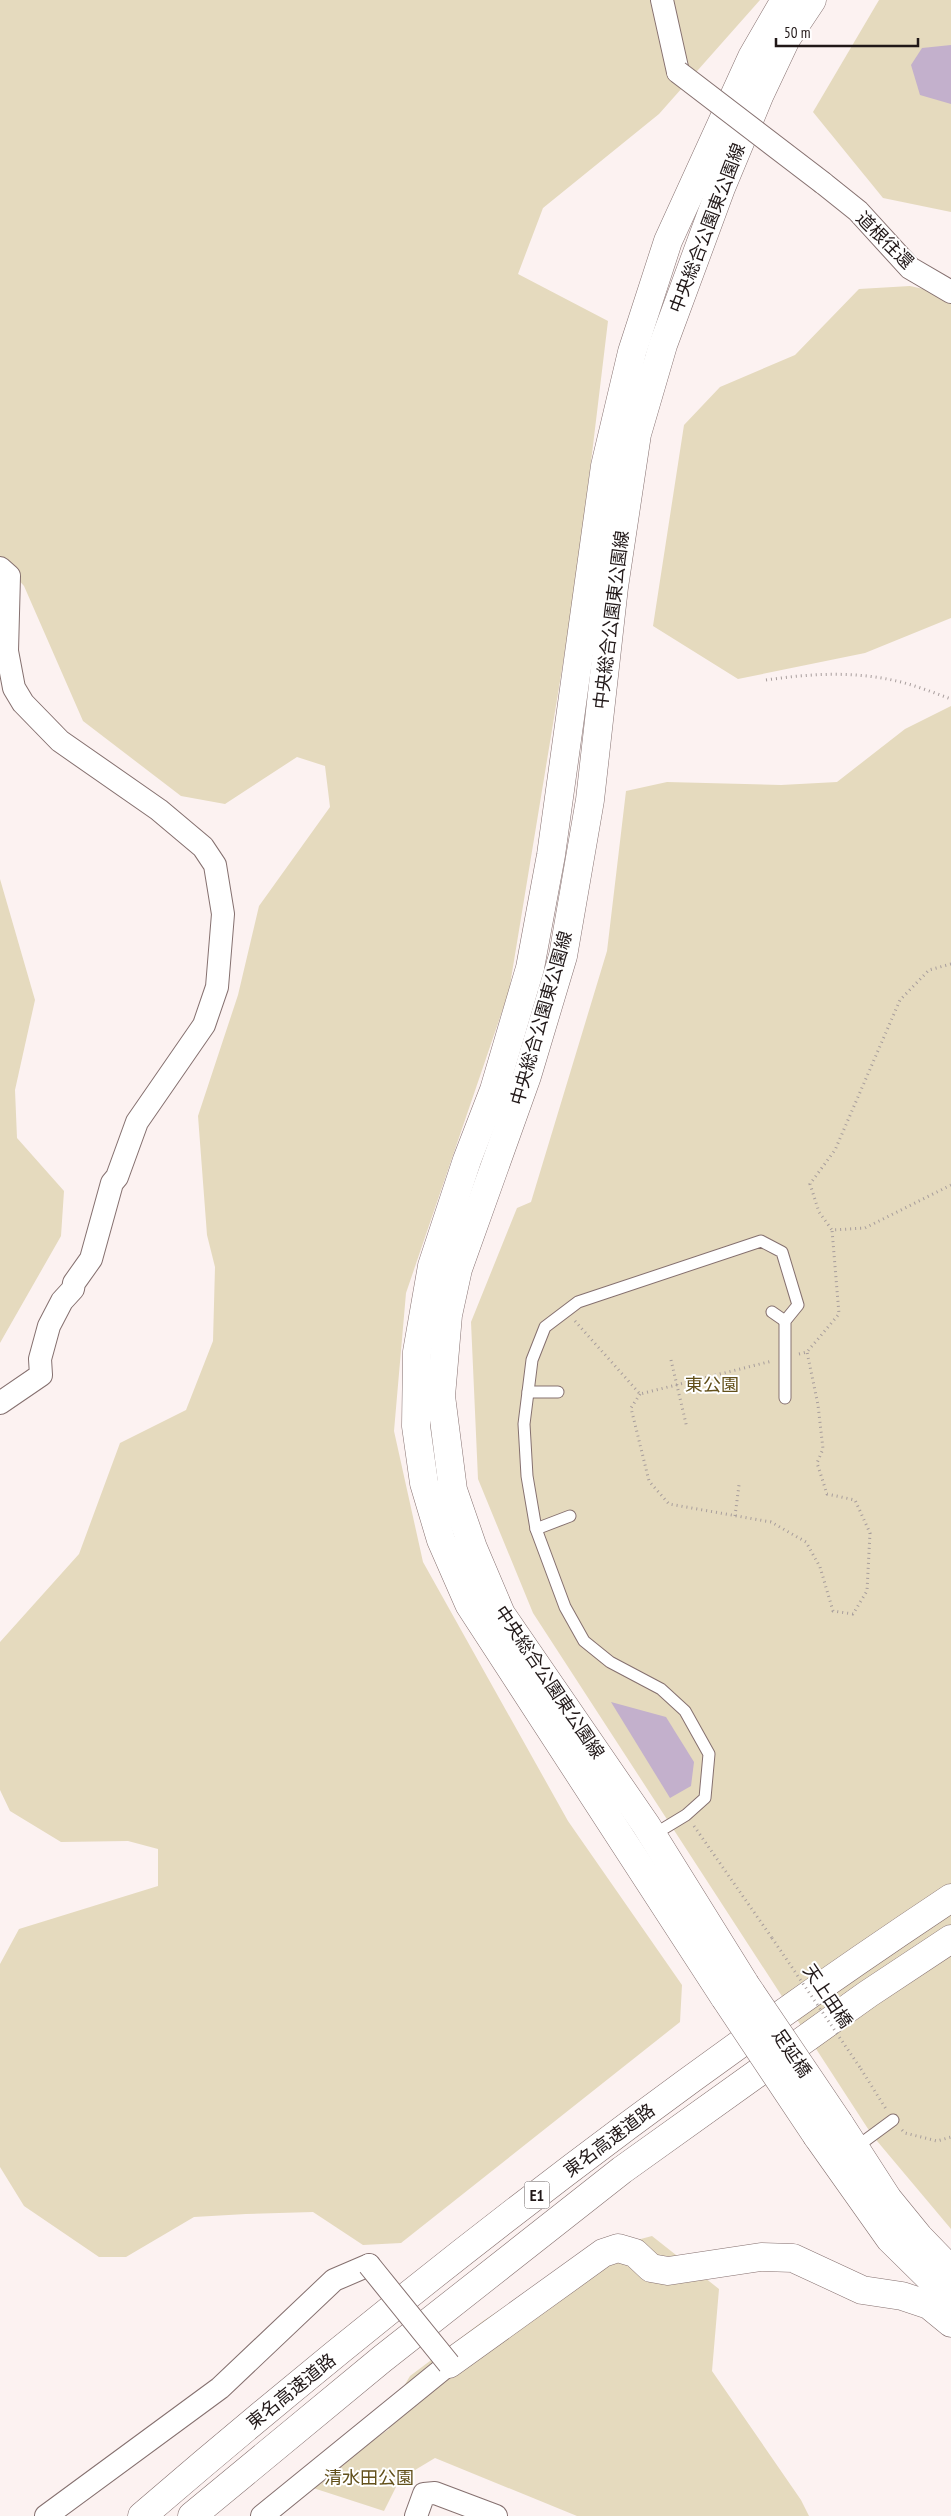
<svg xmlns="http://www.w3.org/2000/svg" width="951" height="2516" viewBox="0 0 951 2516" font-family="'PT Sans Narrow','Noto Sans JP',sans-serif">
<rect width="100%" height="100%" fill="#fcf2f1"/>
<g fill="#e5dabe">
<polygon points="0,0 760,0 659,114 543,208 518,274 608,321 577,578 509,991 406,1293 394,1431 423,1562 568,1821 682,1985 680,2022 401,2243 363,2245 313,2212 246,2214 194,2217 126,2257 99,2257 24,2206 0,2167 0,1964 19,1929 158,1886 158,1849 128,1841 61,1842 10,1811 0,1790 0,1642 79,1554 120,1443 186,1410 213,1341 215,1267 207,1235 198,1116 238,995 259,906 330,807 325,766 297,757 225,804 181,796 83,721 24,586 0,559"/>
<polygon points="879,0 951,0 951,212 883,198 813,112"/>
<polygon points="910,286 951,295 951,618 865,653 738,679 653,626 684,425 720,387 795,355 859,289"/>
<polygon points="951,706 951,2229 872,2135 533,1613 478,1479 471,1322 517,1208 531,1202 607,951 626,791 667,782 781,785 837,782 905,729"/>
<polygon points="0,879 35,1000 15,1090 17,1138 64,1191 61,1236 0,1343"/>
<polygon points="652,2236 719,2289 712,2371 801,2500 809,2516 577,2516 435,2458 400,2479 384,2511 307,2486 389,2429 386,2416 410,2376 483,2321 584,2254"/>
</g>
<g fill="#c3b0cc">
<polygon points="951,45 951,104 920,95 911,65 922,48"/>
<polygon points="611,1702 666,1717 694,1762 691,1786 670,1798"/>
</g>
<g fill="none" stroke-linecap="round" stroke-linejoin="round">
<g stroke="#85706f" stroke-width="13">
<g id="service">
<polyline points="772,1312 785,1321"/>
<polyline points="528,1392 558,1392"/>
<polyline points="536,1529 570,1516"/>
<polyline points="653,1835 686,1815 705,1798 709,1754 685,1711 661,1689 610,1662 584,1641 565,1607 536,1529 527,1476 524,1424 532,1360 545,1327 578,1302 761,1241 782,1252 798,1305 785,1321 785,1398"/>
<polyline points="855,2148 893,2120"/>
</g>
</g>
<g stroke="#85706f" stroke-width="24">
<g id="minor">
<polyline points="662,0 678,72"/>
<polyline points="823,183 858,211 910,268 951,292"/>
<polyline points="0,568 9,576 7,651 14,688 23,703 60,741 159,810 203,847 215,865 223,914 217,987 204,1025 137,1122 117,1177 112,1183 91,1259 74,1283 73,1289 62,1301 49,1326 40,1359 41,1375 0,1403"/>
<polyline points="46,2516 220,2388 334,2280 369,2265"/>
<polyline points="262,2516 449,2364"/>
<polyline points="416,2516 424,2494 435,2493 496,2516"/>
</g>
</g>
<g stroke="#85706f" stroke-width="29">
<g id="tertiary">
<polyline points="745,1984 646,1825 501,1614 473,1548 453,1490 441,1396 448,1315 458,1269 527,1076 563,956 590,800 614,587 637,434 663,345 721,188 760,94 786,39 812,0"/>
<polyline points="725,1998 469,1604 441,1540 424,1483 416,1426 417,1352 432,1266 467,1160 494,1090 530,968 551,855 605,466 632,352 668,241 752,57 785,0"/>
<polyline points="839,2123 888,2199 919,2237 951,2270"/>
<polyline points="817,2136 890,2239 951,2299"/>
<polyline points="449,2364 603,2253 618,2248 635,2253 651,2268 668,2271 761,2257 793,2258 862,2290 902,2296 929,2305 951,2323"/>
</g>
</g>
<g stroke="#85706f" stroke-width="29">
<g id="motorway">
<path d="M142,2516C399,2295 668,2086 951,1898"/>
<polyline points="192,2516 382,2359 622,2170 868,1994 951,1939"/>
</g>
</g>
<g stroke="#a79d9c" stroke-width="3" stroke-dasharray="1 4" stroke-linecap="butt">
<path d="M766,680C808,674 850,671 892,680C912,684 932,692 951,699"/>
<polyline points="951,964 929,970 900,1000 835,1150 810,1184 819,1212 832,1230 865,1228 951,1185"/>
<polyline points="575,1321 640,1394 772,1361"/>
<polyline points="799,1354 807,1352 839,1314 832,1230"/>
<polyline points="671,1360 687,1428"/>
<polyline points="640,1394 631,1408 649,1481 669,1504 771,1522 806,1542 820,1567 833,1611 853,1614 867,1591 870,1533 855,1500 827,1494 817,1463 823,1449 818,1405 807,1352"/>
<polyline points="735,1516 739,1485"/>
<polyline points="694,1826 772,1938"/>
<polyline points="861,2069 886,2109"/>
<polyline points="902,2130 905,2133 937,2141 951,2137"/>
</g>
<use href="#service" stroke="#fff" stroke-width="11"/>
<use href="#minor" stroke="#fff" stroke-width="22"/>
<use href="#tertiary" stroke="#fff" stroke-width="28"/>
<use href="#motorway" stroke="#fff" stroke-width="28"/>
<g stroke="#85706f" stroke-width="24" stroke-linecap="butt">
<g id="minor-bridge">
<polyline points="678,72 823,183"/>
<polyline points="369,2265 449,2364"/>
</g>
</g>
<g stroke="#85706f" stroke-width="29" stroke-linecap="butt">
<g id="tertiary-bridge">
<polyline points="745,1984 839,2123"/>
<polyline points="725,1998 817,2136"/>
</g>
</g>
<polyline stroke="#a79d9c" stroke-width="3" stroke-dasharray="1 4" stroke-linecap="butt" points="772,1938 861,2069"/>
<use href="#minor-bridge" stroke="#fff" stroke-width="22"/>
<use href="#tertiary-bridge" stroke="#fff" stroke-width="28"/>
</g>
<g text-anchor="middle" dominant-baseline="central" stroke-width="4" stroke-linejoin="round" paint-order="stroke">
<rect fill="#fff" stroke="#645d5d" stroke-width="1" x="524.5" y="2181.5" width="25" height="27" rx="4"/>
<g font-size="16" font-weight="bold" fill="#211818">
<text x="537" y="2195">E1</text>
</g>
<g font-size="18" fill="#211818" stroke="#fff">
<text transform="translate(707 228) rotate(-69)">中央総合公園東公園線</text>
<text transform="translate(885 240) rotate(45)">道根往還</text>
<text transform="translate(611 620) rotate(-83)">中央総合公園東公園線</text>
<text transform="translate(541 1018) rotate(-74)">中央総合公園東公園線</text>
<text transform="translate(550 1682) rotate(56)">中央総合公園東公園線</text>
<text transform="translate(828 1996) rotate(56)">天上田橋</text>
<text transform="translate(792 2053) rotate(56)">足延橋</text>
<text transform="translate(609 2140) rotate(-37)">東名高速道路</text>
<text transform="translate(291 2391) rotate(-39)">東名高速道路</text>
</g>
<g font-size="18" fill="#62501b" stroke="#fff">
<text x="712" y="1384">東公園</text>
<text x="369" y="2477">清水田公園</text>
</g>
</g>
<path d="M776 38v8h142v-8" fill="none" stroke="#211818" stroke-width="2.5"/>
<text x="784" y="38" font-size="15" fill="#211818" stroke="#ffffff" stroke-width="4" paint-order="stroke">50 m</text>
</svg>
